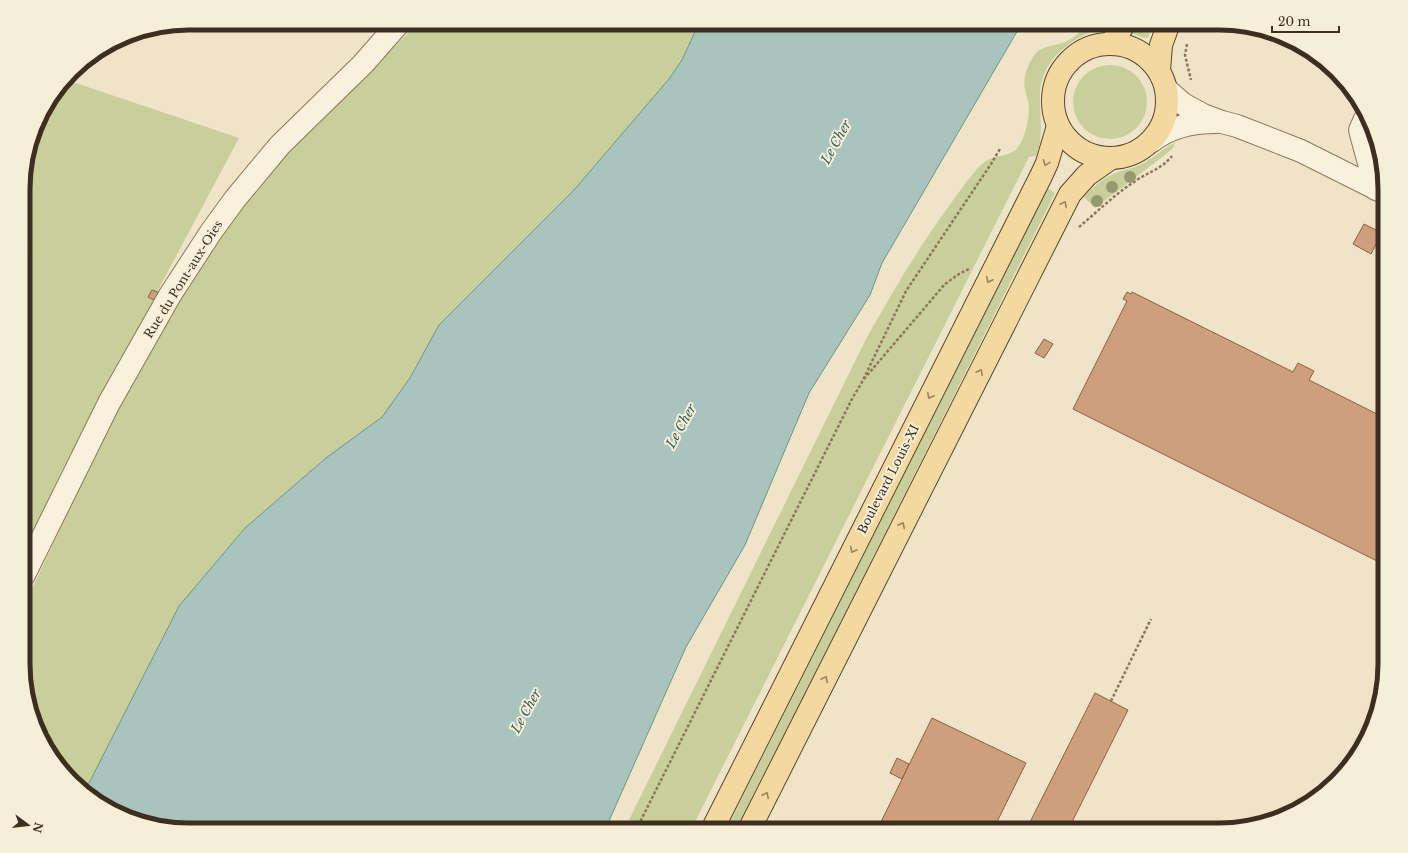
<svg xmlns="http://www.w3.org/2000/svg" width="1408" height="853" viewBox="0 0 1408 853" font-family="'Libre Baskerville',serif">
<rect width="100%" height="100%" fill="#f0e4c8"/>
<g fill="#c9cf9b">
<polygon points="413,23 699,23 682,60 669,79 574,190 439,325 410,378 382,417 326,458 245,528 179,606 85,791 51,756 24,686 24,606 103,437 157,337 214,246 261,180 407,34"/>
<polygon points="1139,23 1154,23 1148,38 1144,38 1134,34 1134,30"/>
<path d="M1091,28H1099C1068,41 1039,61 1040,98C1040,120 1044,136 1036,156L1029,157L1020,175L691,830H624L866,339C892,293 918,248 949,206C957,195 964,184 973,174C976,170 981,164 986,161C995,155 1011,157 1018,147C1026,136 1029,119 1029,106C1028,100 1026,95 1025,89C1022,77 1029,61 1037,52C1045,45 1057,46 1065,42C1077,37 1077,31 1091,28Z"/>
<circle cx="1110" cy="102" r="37"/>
<polygon points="67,80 239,138 157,292 152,290 148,297 156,301 95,407 65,464 24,550 24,167 40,115"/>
<path d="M1175,143L1172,149L1165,155L1095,208L1084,197C1092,188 1101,180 1111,175C1121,170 1133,169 1144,163C1155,157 1163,148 1175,143Z"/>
<polygon points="1047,188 1055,193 737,830 726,830"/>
</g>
<polygon fill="#a9c4bc" stroke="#6f938a" points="699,23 1022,23 882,263 870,295 809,393 745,545 686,647 605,830 188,830 146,824 97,802 85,791 179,606 245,528 326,458 382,417 410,378 439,325 574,190 669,79 682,60"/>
<g fill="#cf9f7d" stroke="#8d5f41">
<polygon points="1282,36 1311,51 1322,63 1285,44"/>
<polygon points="1364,224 1382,233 1371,254 1353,244"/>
<polygon points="152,290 160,293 156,301 148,297"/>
<polygon points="1127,292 1131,294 1132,292 1293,372 1298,363 1314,371 1309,380 1385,418 1385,565 1073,409 1127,301 1123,299"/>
<polygon points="1044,339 1053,344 1044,358 1035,353"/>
<polygon points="1095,693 1128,710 1068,830 1026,830"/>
<polygon points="932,718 1026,763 993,830 877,830"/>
<polygon points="897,758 909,764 902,779 890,773"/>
</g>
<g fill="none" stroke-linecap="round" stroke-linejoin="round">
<g stroke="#8d765c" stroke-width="24">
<g id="street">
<polyline points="1167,90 1183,104 1203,115 1222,122 1237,126 1301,151 1385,193"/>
<polyline points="1366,117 1360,130 1376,189"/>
<path d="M1152,141C1171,126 1193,122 1216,122"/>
<polyline points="24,575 109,403 170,295 211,232 235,199 280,145 363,64 399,23"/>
</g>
</g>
<g stroke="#5b4430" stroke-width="24">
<g id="primary">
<polyline points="1111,43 1125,23"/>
<circle cx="1110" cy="101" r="57"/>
<polyline points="1159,70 1161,45 1169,23"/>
<polyline points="712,830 1041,176 1047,163 1058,126"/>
<polyline points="749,830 1070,194 1087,175 1110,159"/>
</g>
</g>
<g stroke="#8d765c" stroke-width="2.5" stroke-dasharray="3 2" stroke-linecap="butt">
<polyline points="1187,44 1185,55 1191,80"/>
<path d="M1079,227C1097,212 1114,195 1134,182C1146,173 1162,169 1172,156"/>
<polyline points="864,379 945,284 959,274 969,269"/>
<polyline points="1111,701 1151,619"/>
<polyline points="636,830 853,397 861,384 906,291 991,164 1000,149"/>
</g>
<use href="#street" stroke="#faf1dc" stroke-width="22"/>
<use href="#primary" stroke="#f3d9a0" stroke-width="22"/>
</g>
<g fill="#96986f">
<circle cx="1130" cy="177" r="6"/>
<circle cx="1112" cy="187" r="6"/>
<circle cx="1097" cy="201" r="6"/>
</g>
<defs><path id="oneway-chevron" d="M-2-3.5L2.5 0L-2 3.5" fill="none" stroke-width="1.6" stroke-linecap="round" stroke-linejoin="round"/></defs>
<g stroke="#988460">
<use href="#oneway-chevron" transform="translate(1046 163) rotate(111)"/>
<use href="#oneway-chevron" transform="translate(1064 204) rotate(-63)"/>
<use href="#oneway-chevron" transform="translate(989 280) rotate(117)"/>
<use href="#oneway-chevron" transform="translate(980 372) rotate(-63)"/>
<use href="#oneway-chevron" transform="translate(930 396) rotate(117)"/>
<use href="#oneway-chevron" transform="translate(902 525) rotate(-63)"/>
<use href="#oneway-chevron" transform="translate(853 550) rotate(117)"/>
<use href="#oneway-chevron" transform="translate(825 679) rotate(-63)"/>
<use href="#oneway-chevron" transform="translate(766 795) rotate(-63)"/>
</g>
<g text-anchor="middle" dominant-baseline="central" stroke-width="4" stroke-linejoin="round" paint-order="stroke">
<g font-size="12" fill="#3d2e20" stroke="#f7eed8">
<text transform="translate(183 279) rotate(-58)">Rue du Pont-aux-Oies</text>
<text transform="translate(888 479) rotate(-63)">Boulevard Louis-XI</text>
</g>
<g font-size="13" font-style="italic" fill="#2f5d5a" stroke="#f7eed8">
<text transform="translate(836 142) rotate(-61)">Le Cher</text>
<text transform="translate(681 426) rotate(-61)">Le Cher</text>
<text transform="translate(526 711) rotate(-61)">Le Cher</text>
</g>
</g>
<path d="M0 0H1408V853H0ZM189 30H1219A159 159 0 0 1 1378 189V664A159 159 0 0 1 1219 823H189A159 159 0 0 1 30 664V189A159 159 0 0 1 189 30Z" fill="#f7eed8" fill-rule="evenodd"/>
<path fill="none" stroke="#3d2e20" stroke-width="5" d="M189 30H1219A159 159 0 0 1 1378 189V664A159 159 0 0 1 1219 823H189A159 159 0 0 1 30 664V189A159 159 0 0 1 189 30Z"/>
<g transform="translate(28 825) rotate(105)" stroke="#f7eed8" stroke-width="3" paint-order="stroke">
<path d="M0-3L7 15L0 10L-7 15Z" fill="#3d2e20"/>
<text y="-6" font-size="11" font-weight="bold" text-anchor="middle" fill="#3d2e20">N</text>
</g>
<path d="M1272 26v6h67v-6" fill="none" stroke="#3d2e20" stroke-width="2"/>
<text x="1278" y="26" font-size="12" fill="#3d2e20" stroke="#f7eed8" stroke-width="3" paint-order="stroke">20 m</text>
</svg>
